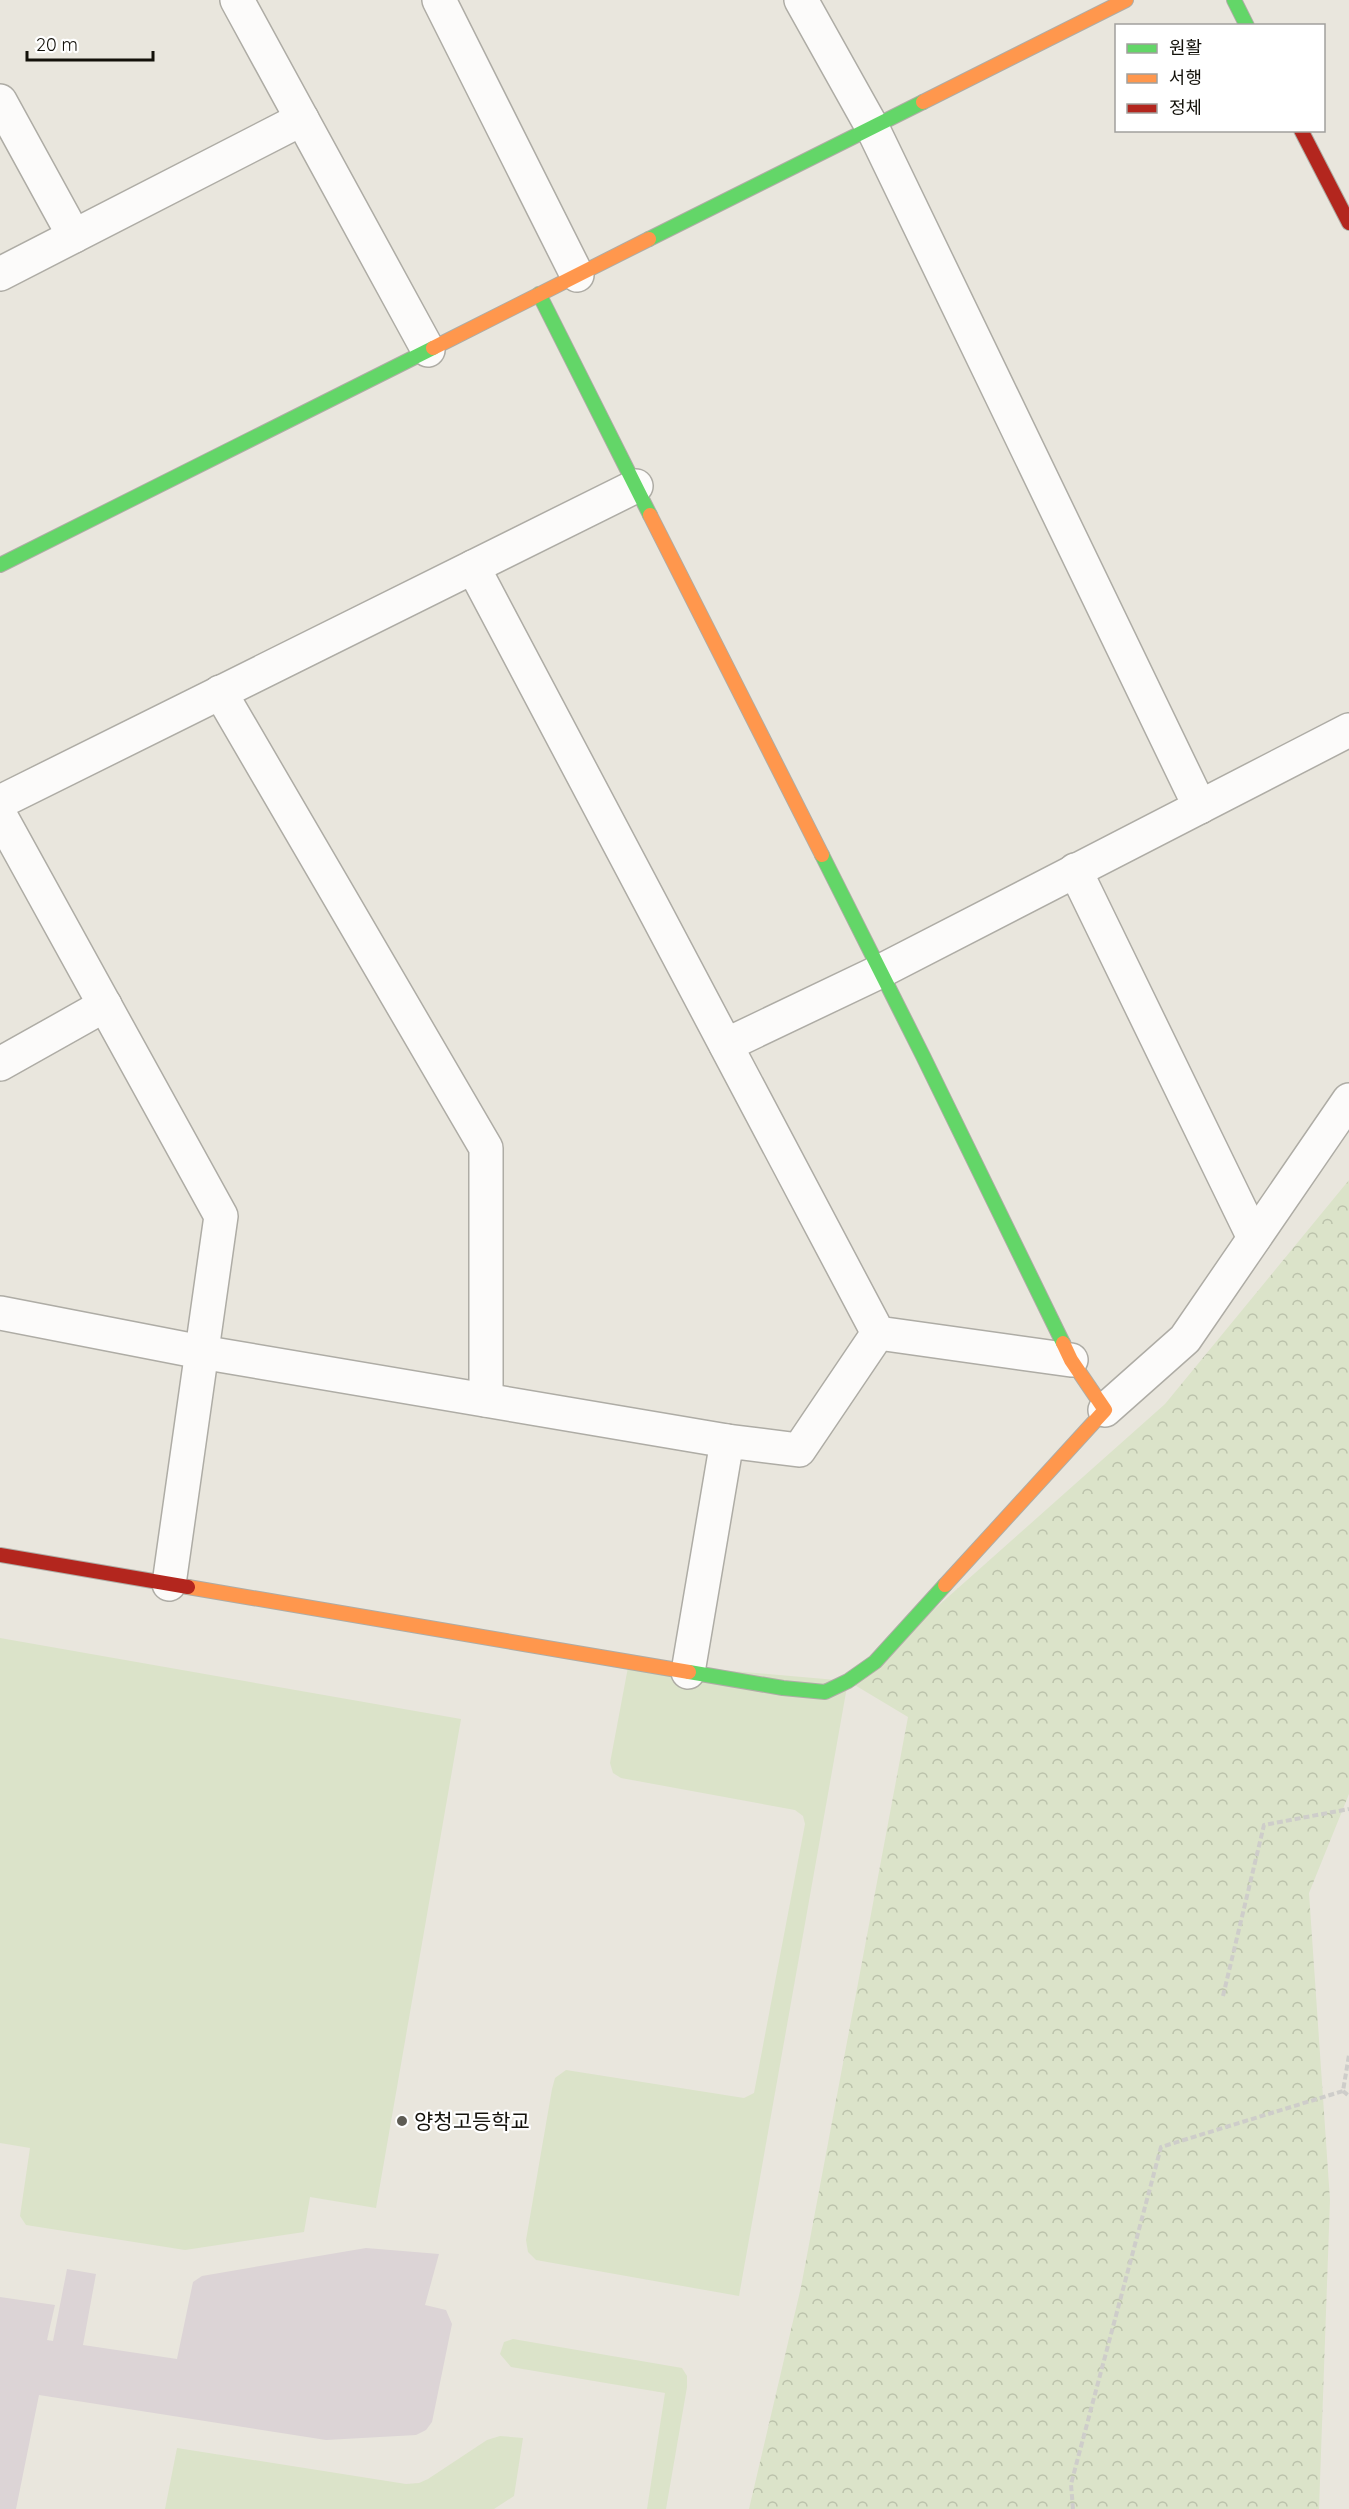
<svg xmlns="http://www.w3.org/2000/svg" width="1349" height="2509" viewBox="0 0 1349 2509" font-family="Quicksand,'Noto Sans KR',sans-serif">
<defs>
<pattern id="forest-crowns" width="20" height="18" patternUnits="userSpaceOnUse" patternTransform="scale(1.5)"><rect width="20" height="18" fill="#dbe3c9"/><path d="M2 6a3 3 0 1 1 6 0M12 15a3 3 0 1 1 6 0" fill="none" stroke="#bbc2ab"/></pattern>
</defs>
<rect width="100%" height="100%" fill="#e9e6dd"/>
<g fill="#dbe3c9">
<polygon points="0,1638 461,1719 376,2208 310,2197 304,2232 185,2250 26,2225 20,2216 30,2148 0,2143"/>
<polygon points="629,1662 848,1681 739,2296 536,2260 528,2252 526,2240 552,2089 555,2078 566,2070 744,2098 754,2093 805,1824 803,1816 795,1810 621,1778 613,1773 610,1763"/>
<polygon points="513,2339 682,2368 687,2376 687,2387 666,2509 647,2509 665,2393 511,2367 500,2354 504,2342"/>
<polygon points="500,2436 523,2438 514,2496 494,2509 165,2509 177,2448 406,2484 419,2483 428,2479 487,2440"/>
</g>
<polygon fill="url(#forest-crowns)" points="1349,1180 1349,1794 1309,1893 1330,2200 1319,2509 749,2509 801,2287 908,1717 848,1681 875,1662 1165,1404"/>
<polygon fill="#dcd4d6" points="366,2248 439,2254 425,2305 446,2310 452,2324 432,2422 426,2430 416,2435 326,2440 39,2395 16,2509 0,2509 0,2297 55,2305 47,2340 53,2341 67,2269 96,2274 83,2345 177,2359 193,2282 202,2276"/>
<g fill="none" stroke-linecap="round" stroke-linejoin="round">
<g stroke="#aeaca5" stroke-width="36">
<g id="street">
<polyline points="237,0 428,350"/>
<polyline points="439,0 577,275"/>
<polyline points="801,0 872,127 1200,807"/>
<polyline points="0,101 74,236"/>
<polyline points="0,274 302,119"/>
<polyline points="473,567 878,1333 1071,1360"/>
<polyline points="220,692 486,1148 486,1400"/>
<polyline points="0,802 636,486"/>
<polyline points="0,815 221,1216 169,1584"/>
<polyline points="1075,870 1254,1238"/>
<polyline points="726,1045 881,971 1349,730"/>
<polyline points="0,1064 105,1005"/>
<polyline points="0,1313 201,1352 727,1441"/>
<polyline points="1105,1410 1185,1339 1349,1100"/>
<polyline points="688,1672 727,1441 799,1450 878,1333"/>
</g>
</g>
<g stroke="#aeaca5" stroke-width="16">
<g id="fast">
<polyline points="1234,0 1247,26"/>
<polyline points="649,239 923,102"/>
<polyline points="539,294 650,515"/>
<polyline points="0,565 433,348"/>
<polyline points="822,855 923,1056 1063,1343"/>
<polyline points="689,1672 783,1688 825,1692 848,1681 875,1662 945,1585"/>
</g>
</g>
<g stroke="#aeaca5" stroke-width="16">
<g id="slow">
<polyline points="923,102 1126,0"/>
<polyline points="433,348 649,239"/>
<polyline points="650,515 822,855"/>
<polyline points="945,1585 1105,1410 1071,1360 1063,1343"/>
<polyline points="188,1587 689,1672"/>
</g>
</g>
<g stroke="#aeaca5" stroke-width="16">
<g id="jam">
<polyline points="1301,130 1349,223"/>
<polyline points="0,1555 188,1587"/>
</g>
</g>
<g stroke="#cecdca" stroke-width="4" stroke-dasharray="6 3" stroke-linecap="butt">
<polyline points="1223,1996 1264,1825 1349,1809"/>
<polyline points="1343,2091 1349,2096"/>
<polyline points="1073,2509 1071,2484 1161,2147 1343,2091 1349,2055"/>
</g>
<use href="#street" stroke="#fcfbfa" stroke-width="33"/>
<use href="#fast" stroke="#63d668" stroke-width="14"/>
<use href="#slow" stroke="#ff974d" stroke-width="14"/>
<use href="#jam" stroke="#b3261e" stroke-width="14"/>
</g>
<circle fill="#5e5c54" stroke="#fff" stroke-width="2" cx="402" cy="2121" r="6"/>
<g text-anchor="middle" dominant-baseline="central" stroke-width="4.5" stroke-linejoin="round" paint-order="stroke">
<g font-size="21" fill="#13110a" stroke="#fff" text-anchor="start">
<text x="414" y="2121">양청고등학교</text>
</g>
</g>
<rect x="1115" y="24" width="210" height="108" fill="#ffffff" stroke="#a1a09d" stroke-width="1.5"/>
<rect x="1127" y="44" width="30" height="9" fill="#63d668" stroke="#a1a09d" stroke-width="1.5"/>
<text x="1169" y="54" font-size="18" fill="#13110a">원활</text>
<rect x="1127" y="74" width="30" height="9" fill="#ff974d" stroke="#a1a09d" stroke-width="1.5"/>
<text x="1169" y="84" font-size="18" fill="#13110a">서행</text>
<rect x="1127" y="104" width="30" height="9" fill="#b3261e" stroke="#a1a09d" stroke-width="1.5"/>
<text x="1169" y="114" font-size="18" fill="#13110a">정체</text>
<path d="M27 51v9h126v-9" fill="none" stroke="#13110a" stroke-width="3"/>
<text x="36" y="51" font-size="18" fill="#13110a" stroke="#ffffff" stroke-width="4.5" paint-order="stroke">20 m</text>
</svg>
